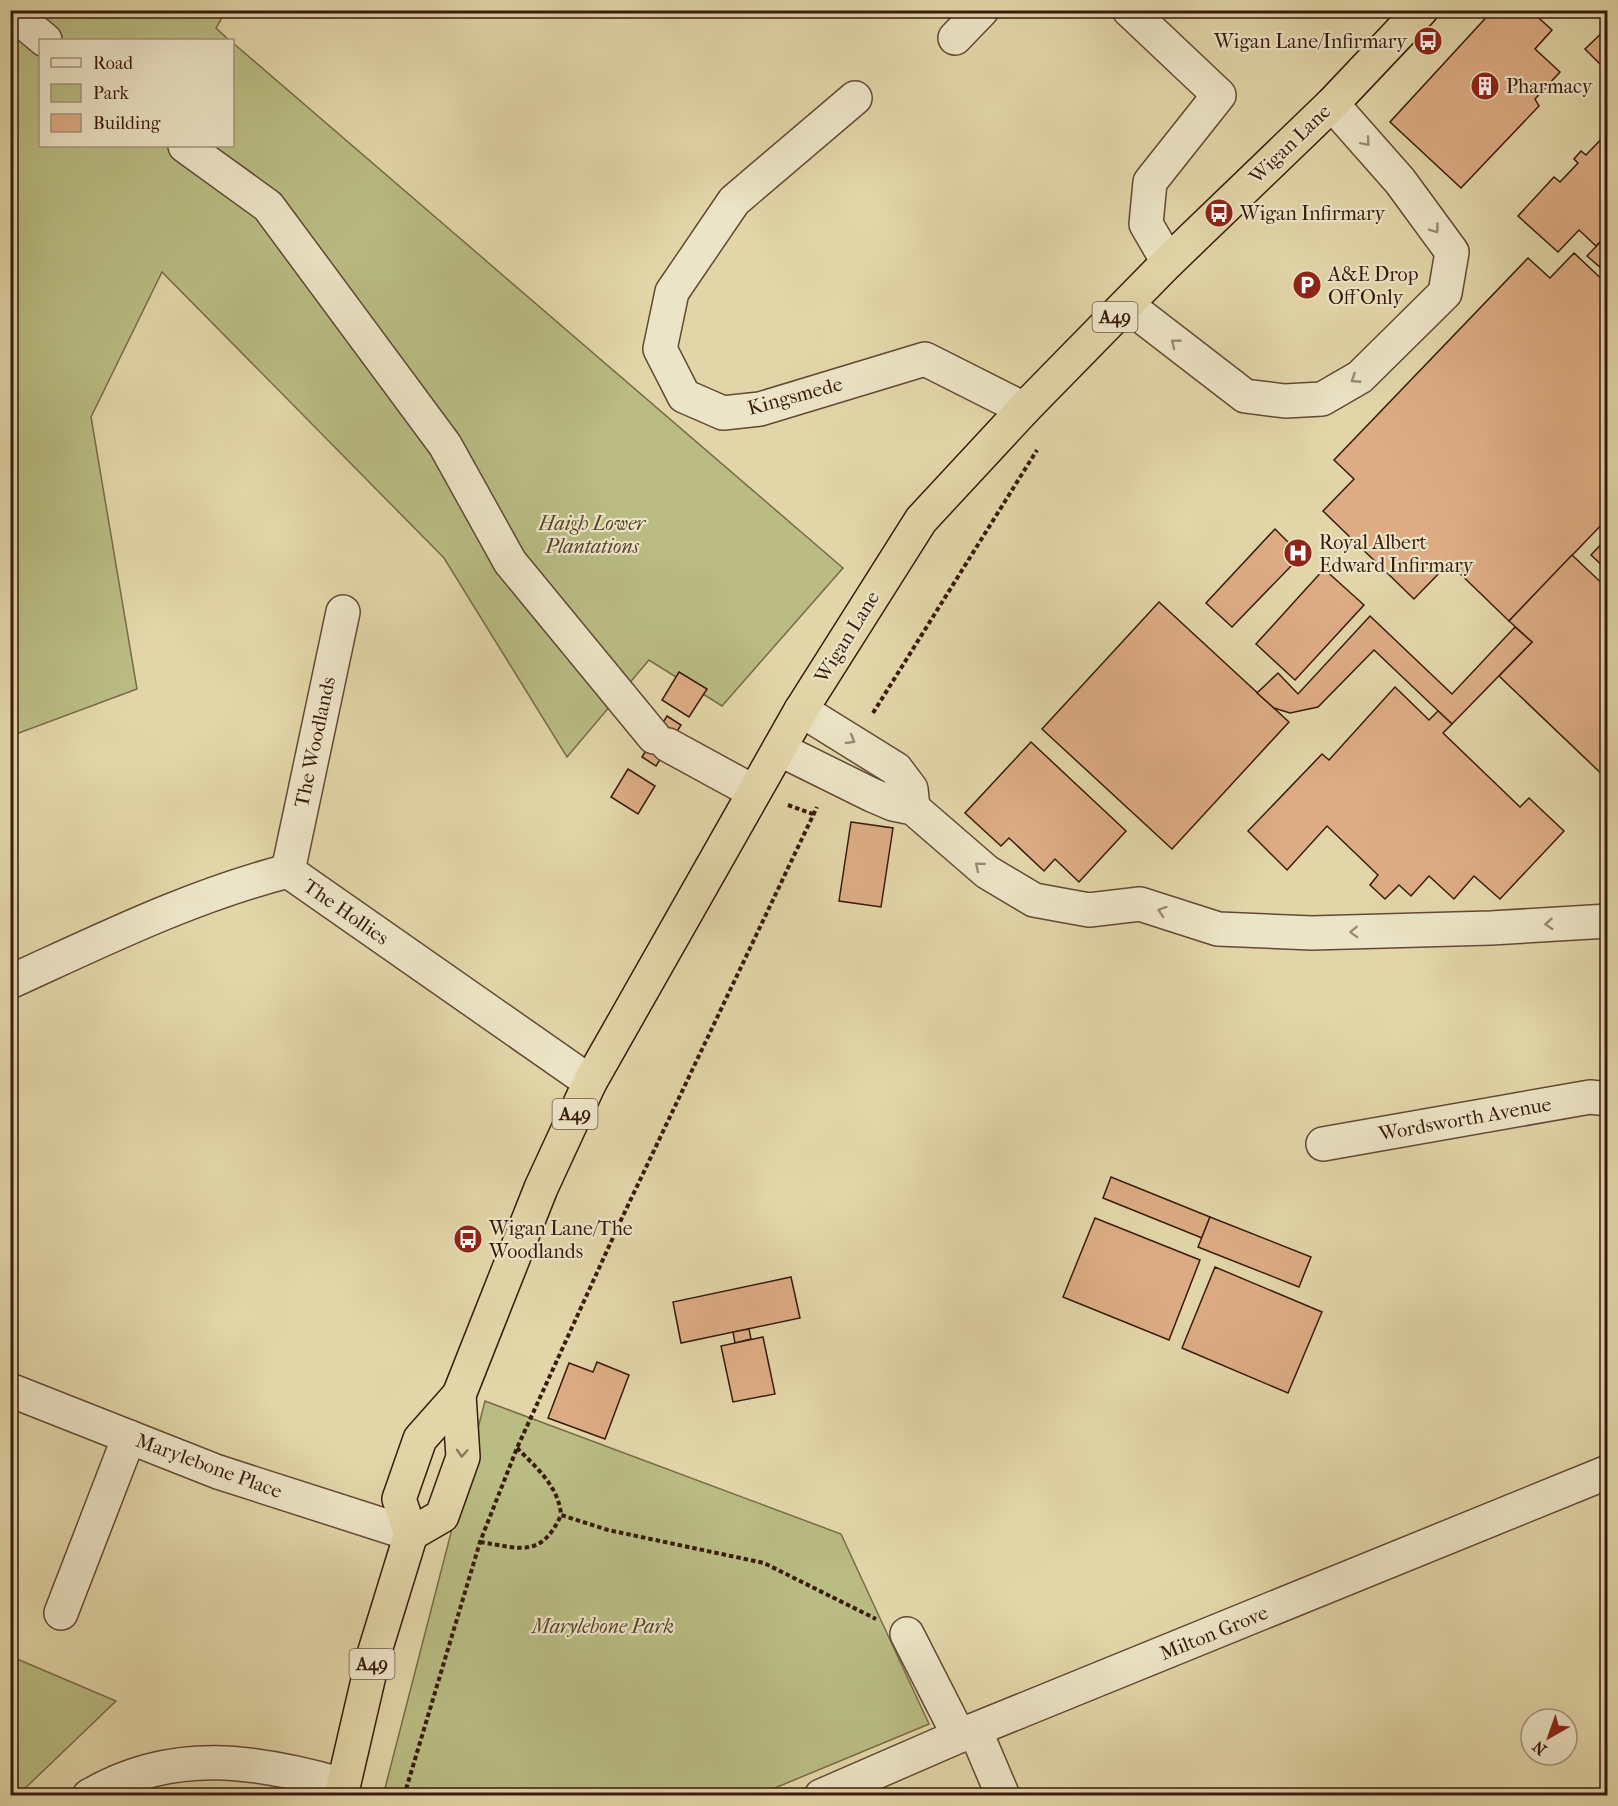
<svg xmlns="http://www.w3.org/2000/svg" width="1618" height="1806" viewBox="0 0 1618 1806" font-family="'IM FELL French Canon',serif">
<rect width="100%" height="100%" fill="#e2d6a8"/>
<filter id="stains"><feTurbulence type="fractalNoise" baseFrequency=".00333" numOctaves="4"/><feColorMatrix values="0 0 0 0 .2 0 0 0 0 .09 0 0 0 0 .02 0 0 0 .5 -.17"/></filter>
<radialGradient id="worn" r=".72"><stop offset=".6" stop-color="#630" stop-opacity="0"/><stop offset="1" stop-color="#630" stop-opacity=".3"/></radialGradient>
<g fill="#b9bc83" stroke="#796b48" stroke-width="1.5">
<polygon points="11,11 226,11 216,28 229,40 40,40 40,146 232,146 233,43 843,568 722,706 649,660 567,757 444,558 162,272 91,417 137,689 11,736"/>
<polygon points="485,1401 841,1534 929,1724 758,1795 383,1796"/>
<polygon points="10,1656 116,1701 17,1796 10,1795"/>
</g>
<g fill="#ddac84" stroke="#391a0e" stroke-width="1.5">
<polygon points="1493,10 1530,10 1552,30 1535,49 1560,72 1535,99 1539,106 1461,188 1390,122"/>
<polygon points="1608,27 1608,72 1585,49"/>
<polygon points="1608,132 1608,234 1596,246 1579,230 1558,252 1518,216 1554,177 1560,182 1578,163 1574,159 1581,151 1586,155"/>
<polygon points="1608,234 1608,274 1587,256"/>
<polygon points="1574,253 1608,285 1608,518 1509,621 1449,563 1414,599 1323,511 1354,479 1334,460 1528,258 1550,278"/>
<polygon points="1275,529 1292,546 1293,564 1232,627 1206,603"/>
<polygon points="1608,537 1608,570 1607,570 1591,555"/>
<polygon points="1572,555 1608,589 1608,780 1499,676 1532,642 1509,621"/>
<polygon points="1324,569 1364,605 1295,680 1256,644"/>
<polygon points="1159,602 1289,722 1172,849 1042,729"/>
<polygon points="1370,616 1452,694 1515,627 1532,642 1452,724 1374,650 1318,707 1290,713 1274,708 1257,693 1278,673 1298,694"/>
<polygon points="679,672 707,689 689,717 662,700"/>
<polygon points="1395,687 1429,720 1438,711 1452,724 1443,733 1520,807 1529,798 1564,831 1500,899 1474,876 1454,899 1429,876 1411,896 1399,885 1385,899 1370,885 1378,875 1327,826 1287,870 1248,831 1322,754 1329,760"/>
<polygon points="667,716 681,725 656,766 642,757"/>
<polygon points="1031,742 1126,831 1079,882 1055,859 1044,871 1009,838 1001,846 965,813"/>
<polygon points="628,769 655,786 638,814 611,797"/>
<polygon points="851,822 893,828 881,907 839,901"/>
<polygon points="1111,1177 1210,1217 1202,1238 1103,1198"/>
<polygon points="1210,1217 1311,1257 1299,1287 1198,1247"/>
<polygon points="1095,1218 1200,1260 1169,1340 1063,1297"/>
<polygon points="1215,1267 1322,1312 1288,1393 1182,1348"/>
<polygon points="791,1277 800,1318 681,1343 673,1302"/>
<polygon points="749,1329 751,1339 735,1343 733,1332"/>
<polygon points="763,1337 775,1394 733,1402 721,1346"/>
<polygon points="597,1362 629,1375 605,1439 548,1418 569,1363 593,1372"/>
</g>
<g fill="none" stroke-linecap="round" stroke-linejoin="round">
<g stroke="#634934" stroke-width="36">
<g id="minor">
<polyline points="1129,10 1219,95 1150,182 1146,224 1168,262"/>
<polyline points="10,11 45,40"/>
<polyline points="955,38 982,10"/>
<polyline points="855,98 734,201 672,292 660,349 684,396 723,413 760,409 925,359 1024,409"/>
<polyline points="185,146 268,206 445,445 510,562 654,737"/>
<polyline points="1127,305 1245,396 1285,401 1322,399 1360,377 1445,293 1452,252 1400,181 1332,104"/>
<polyline points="801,710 896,769 911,789 913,808"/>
<polyline points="668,745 754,792"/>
<polyline points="779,749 872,795 893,804 913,808 987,872 1034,900 1089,910 1140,904 1218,929 1312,933 1491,928 1608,921"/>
<polyline points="288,871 343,612"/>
<path d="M10,982C102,940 191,896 288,871L590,1082"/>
<polyline points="1323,1144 1590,1097 1608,1099"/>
<polyline points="10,1390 218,1472 411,1534"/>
<polyline points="61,1613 129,1437"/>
<polyline points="907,1634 959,1736"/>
<polyline points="975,1730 1003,1796"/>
<path d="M89,1796C172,1747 256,1760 343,1785"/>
<polyline points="821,1796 959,1736 1608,1472"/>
</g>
</g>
<g stroke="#391a0e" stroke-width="36">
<g id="highway">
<polyline points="411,1534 442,1516 463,1457 459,1395"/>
<polyline points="341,1796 374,1654 411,1534 399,1499 420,1439 459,1395 541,1188 590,1082 801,710 921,520 1024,409 1168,262 1332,104 1421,10"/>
</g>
</g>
<g stroke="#391a0e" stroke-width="4" stroke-dasharray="4.5 3" stroke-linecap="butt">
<polyline points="873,713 1037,450"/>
<polyline points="788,805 813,814"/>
<path d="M517,1448C536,1467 559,1487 561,1515L608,1530L764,1563L876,1619"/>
<path d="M480,1542C520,1548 541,1559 561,1515"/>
<polyline points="404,1796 480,1542 517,1448 621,1220 817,807"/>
</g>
<use href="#minor" stroke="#ece4c6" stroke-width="33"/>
<use href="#highway" stroke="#e2d6a8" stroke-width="33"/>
</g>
<defs><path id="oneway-chevron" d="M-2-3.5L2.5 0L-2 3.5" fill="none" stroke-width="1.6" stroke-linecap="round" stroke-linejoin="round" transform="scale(1.5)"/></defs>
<g stroke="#9b8973">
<use href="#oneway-chevron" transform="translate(1366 142) rotate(49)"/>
<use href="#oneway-chevron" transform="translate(1435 229) rotate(54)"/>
<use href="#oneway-chevron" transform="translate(1175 343) rotate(-142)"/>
<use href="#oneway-chevron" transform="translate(1355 379) rotate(147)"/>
<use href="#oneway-chevron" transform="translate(851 740) rotate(31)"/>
<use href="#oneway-chevron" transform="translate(979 866) rotate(-140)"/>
<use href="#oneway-chevron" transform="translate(1162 911) rotate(-162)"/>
<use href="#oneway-chevron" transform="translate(1549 924) rotate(176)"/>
<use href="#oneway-chevron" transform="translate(1354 932) rotate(178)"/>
</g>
<use stroke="#8e785b" href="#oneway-chevron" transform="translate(462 1453) rotate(93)"/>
<defs>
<g id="bus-disc" transform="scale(1.5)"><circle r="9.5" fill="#8f2418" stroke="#ece4c6"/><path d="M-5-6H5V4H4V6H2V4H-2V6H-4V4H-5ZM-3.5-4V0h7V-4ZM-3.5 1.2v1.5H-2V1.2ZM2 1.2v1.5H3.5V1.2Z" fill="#fff"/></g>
<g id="building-disc" transform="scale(1.5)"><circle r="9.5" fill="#8f2418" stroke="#ece4c6"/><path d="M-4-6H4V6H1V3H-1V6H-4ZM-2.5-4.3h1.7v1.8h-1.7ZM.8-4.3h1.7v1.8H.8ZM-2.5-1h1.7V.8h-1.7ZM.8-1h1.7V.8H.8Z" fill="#fff"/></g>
<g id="parking-disc" transform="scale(1.5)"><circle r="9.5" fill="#8f2418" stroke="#ece4c6"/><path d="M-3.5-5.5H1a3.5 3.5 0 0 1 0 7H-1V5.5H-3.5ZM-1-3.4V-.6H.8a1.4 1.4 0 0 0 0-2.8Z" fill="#fff"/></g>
<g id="hospital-disc" transform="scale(1.5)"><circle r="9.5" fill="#8f2418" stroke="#ece4c6"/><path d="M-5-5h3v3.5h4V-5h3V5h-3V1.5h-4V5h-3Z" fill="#fff"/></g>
</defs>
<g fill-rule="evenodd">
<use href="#bus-disc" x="1428" y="41"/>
<use href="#building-disc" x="1485" y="86"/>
<use href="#bus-disc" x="1219" y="213"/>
<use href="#parking-disc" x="1307" y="285"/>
<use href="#hospital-disc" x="1298" y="553"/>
<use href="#bus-disc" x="468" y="1239"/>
</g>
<g text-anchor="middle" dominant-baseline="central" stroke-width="4.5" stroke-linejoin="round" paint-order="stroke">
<g fill="#ece4c6" stroke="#6f5745" stroke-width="1.5">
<rect x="1092.5" y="302" width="45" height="30" rx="4.5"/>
<rect x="552.5" y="1099" width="45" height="30" rx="4.5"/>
<rect x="349.5" y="1649" width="45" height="30" rx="4.5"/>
</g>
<g font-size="18" font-weight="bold" fill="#391a0e">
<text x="1115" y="317">A49</text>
<text x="575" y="1114">A49</text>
<text x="372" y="1664">A49</text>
</g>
<g font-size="20" fill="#391a0e" stroke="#ece4c6" text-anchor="start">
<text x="1407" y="41" text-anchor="end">Wigan Lane/Infirmary</text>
<text x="1506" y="86">Pharmacy</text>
<text x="1240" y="213">Wigan Infirmary</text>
<text x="1328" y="274">A&amp;E Drop<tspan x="1328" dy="23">Off Only</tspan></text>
<text x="1319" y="542">Royal Albert<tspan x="1319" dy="23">Edward Infirmary</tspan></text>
<text x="489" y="1228">Wigan Lane/The<tspan x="489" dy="23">Woodlands</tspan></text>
</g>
<g font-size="20" fill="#391a0e" stroke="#ece4c6">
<text transform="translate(1290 144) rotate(-44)">Wigan Lane</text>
<text transform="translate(795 396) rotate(-15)">Kingsmede</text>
<text transform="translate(847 637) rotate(-58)">Wigan Lane</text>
<text transform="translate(315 742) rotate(-78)">The Woodlands</text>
<text transform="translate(346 912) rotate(35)">The Hollies</text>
<text transform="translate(1465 1119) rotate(-10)">Wordsworth Avenue</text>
<text transform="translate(209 1466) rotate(20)">Marylebone Place</text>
<text transform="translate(1214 1633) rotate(-22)">Milton Grove</text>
</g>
<g font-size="20" font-style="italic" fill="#59422b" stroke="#ece4c6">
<text x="592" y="523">Haigh Lower<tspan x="592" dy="23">Plantations</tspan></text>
<text x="603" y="1626">Marylebone Park</text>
</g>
</g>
<rect width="1618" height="1806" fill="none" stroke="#e2d6a8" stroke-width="36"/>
<rect x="12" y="12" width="1594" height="1782" fill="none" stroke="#391a0e" stroke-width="3"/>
<rect x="18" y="18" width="1582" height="1770" fill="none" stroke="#391a0e" stroke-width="1.5"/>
<rect x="39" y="39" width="195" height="108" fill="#ece4c6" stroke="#a4937c" stroke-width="1.5"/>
<rect x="51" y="58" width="30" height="9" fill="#ece4c6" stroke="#a4937c" stroke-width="1.5"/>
<text x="93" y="69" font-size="18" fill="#391a0e">Road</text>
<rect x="51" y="84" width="30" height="18" fill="#b9bc83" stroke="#a4937c" stroke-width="1.5"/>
<text x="93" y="99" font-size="18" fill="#391a0e">Park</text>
<rect x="51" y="114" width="30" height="18" fill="#ddac84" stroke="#a4937c" stroke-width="1.5"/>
<text x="93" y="129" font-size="18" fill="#391a0e">Building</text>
<g transform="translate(1549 1737) rotate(220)"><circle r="28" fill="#ece4c6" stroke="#a4937c" stroke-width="1.5"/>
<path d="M0-4.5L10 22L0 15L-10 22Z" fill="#8f2418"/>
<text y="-9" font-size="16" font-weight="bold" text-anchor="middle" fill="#391a0e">N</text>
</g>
<rect width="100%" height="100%" filter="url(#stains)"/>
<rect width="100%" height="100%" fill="url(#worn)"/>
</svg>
